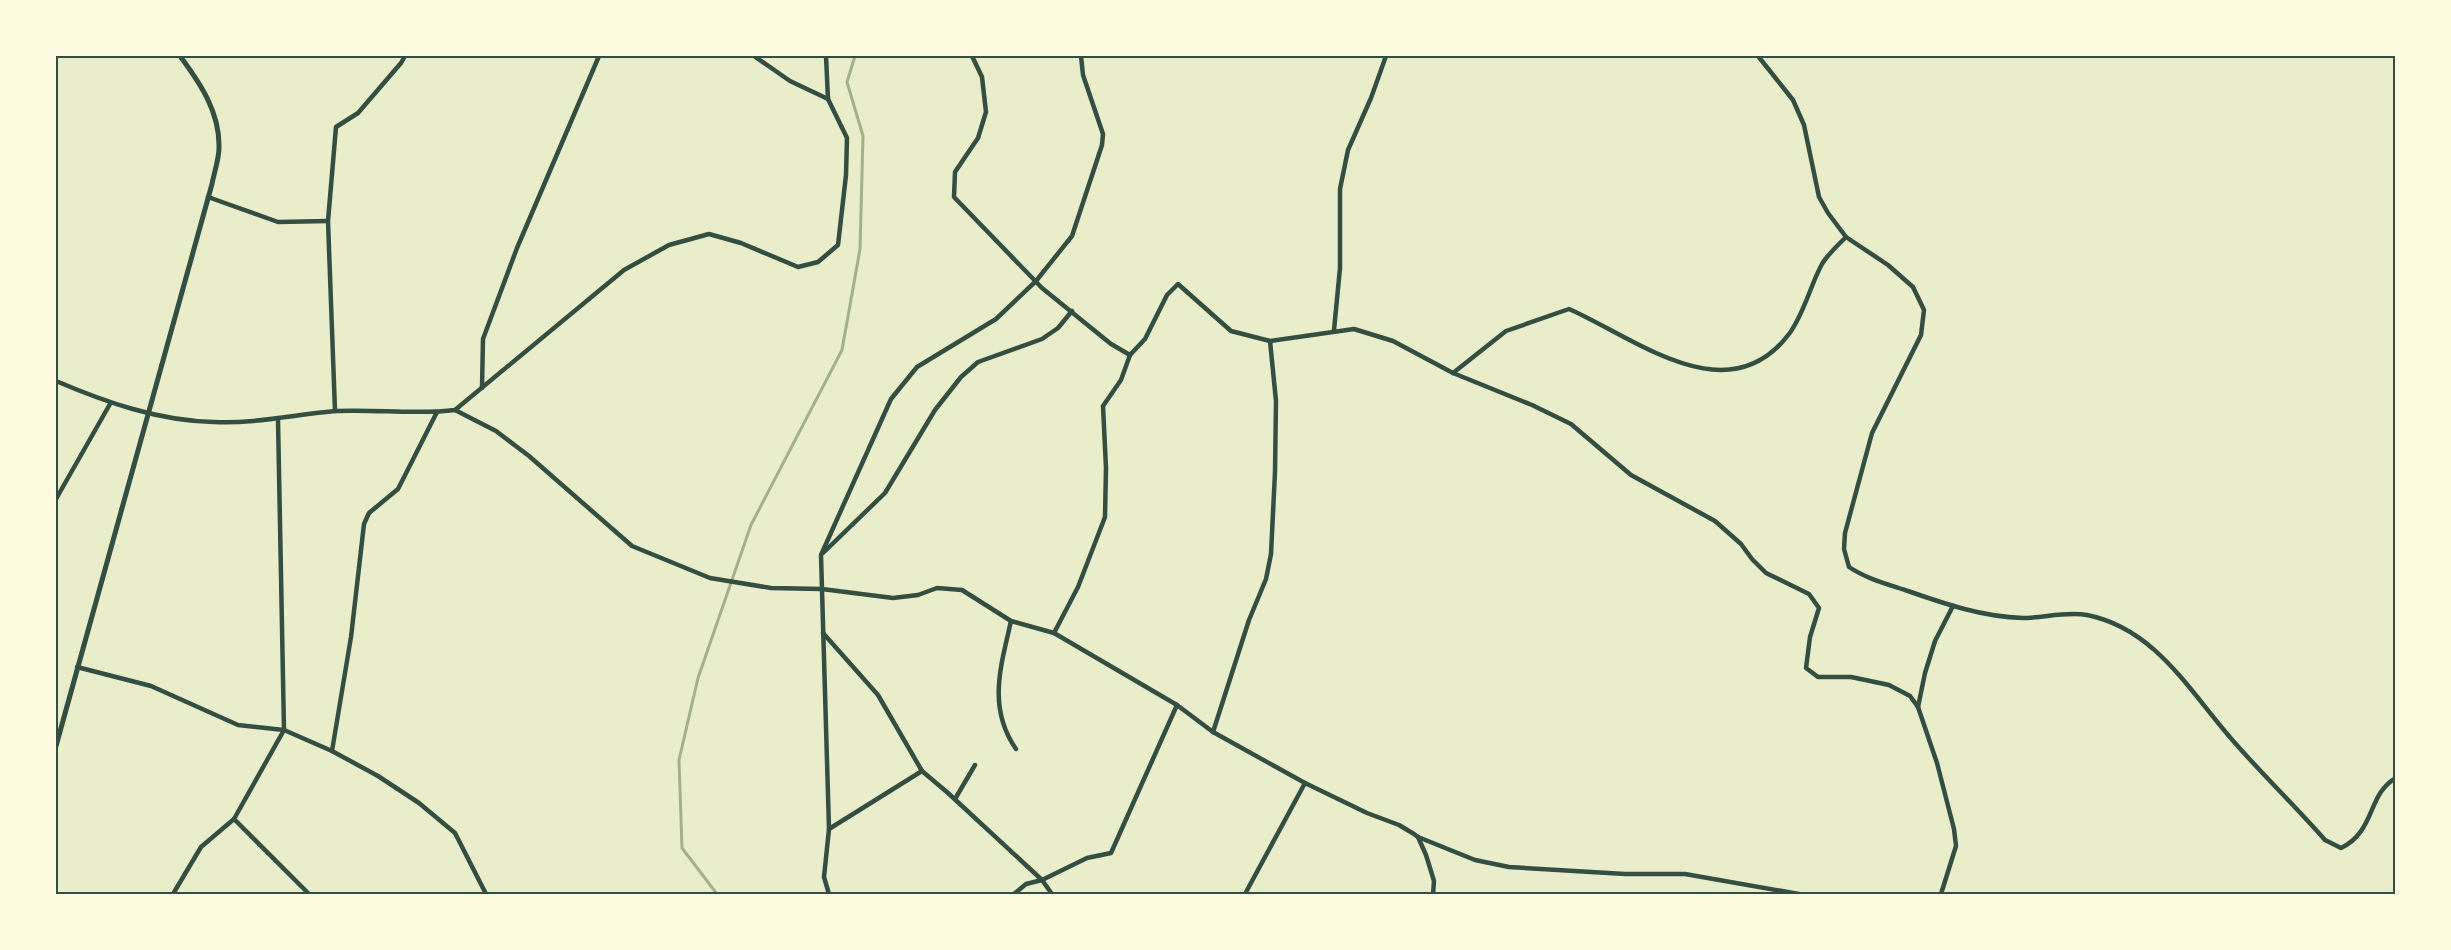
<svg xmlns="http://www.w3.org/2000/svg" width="2451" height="950" viewBox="0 0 2451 950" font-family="'IBM Plex Sans',sans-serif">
<rect width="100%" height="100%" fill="#e9edc9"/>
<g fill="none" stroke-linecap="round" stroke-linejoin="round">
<polyline stroke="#a3b18a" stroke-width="3" points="717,894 682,848 679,760 698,678 751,525 842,350 860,249 863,136 847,82 855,56"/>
<g stroke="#344e41" stroke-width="4.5">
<polyline points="754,56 790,81 828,99"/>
<polyline points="972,56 982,77 986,112 978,138 955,172 954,197 1042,288 1111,344 1130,355 1145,339 1167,295 1178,284 1231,331 1270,341 1354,329 1393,341 1453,373 1532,405 1571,424 1631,475 1715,521 1741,544 1752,559 1766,573 1809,594 1819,608 1810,637 1806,668 1818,677 1851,677 1889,685 1910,696 1918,707 1937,763 1954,829 1956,846 1941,894"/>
<path d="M1758,56L1793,100L1804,125L1819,197L1828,213L1846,237L1888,265L1913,287L1924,310L1921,335L1872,433L1845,533L1844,549L1849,567C1867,579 1887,584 1908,591C1945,604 1983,617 2023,618C2043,618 2067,611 2087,615C2157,629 2191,694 2235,743C2264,776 2296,807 2325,840L2341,848C2376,831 2367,794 2396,778"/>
<polyline points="208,197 278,222 328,221"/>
<polyline points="1334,330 1340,268 1340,189 1348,150 1371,98 1386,56"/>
<path d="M1453,373L1506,331L1569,309C1635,338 1728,415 1789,334C1804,314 1810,286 1822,264C1828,254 1838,245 1846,237"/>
<path d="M56,381C105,402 159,421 214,422C256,424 296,414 337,411C376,409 417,415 455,410L624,270L669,245L709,234L741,243L798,267L818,262L838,245L846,175L847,138L828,99L826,56"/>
<polyline points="482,388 483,339 517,248 599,56"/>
<polyline points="455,410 496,431 529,456 632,546 710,578 771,588 822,589 893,598 918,595 937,588 962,590 1011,621 1054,633 1177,705 1213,732 1305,783 1367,813 1399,825 1414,834 1418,837 1426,855 1434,881 1433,894"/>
<polyline points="335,411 328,221 336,127 358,113 401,63 405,56"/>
<polyline points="56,499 110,404"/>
<polyline points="823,553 885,493 935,410 961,377 978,362 1042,339 1058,328 1072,311"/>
<path d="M1011,621C1001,666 987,707 1016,749"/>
<polyline points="823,633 878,695 922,771 829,829"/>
<polyline points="1054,633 1078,587 1105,517 1106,468 1103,406 1121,380 1130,355"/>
<polyline points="77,667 151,686 238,725 284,730 332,751 378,776 419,803 455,833 486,894"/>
<polyline points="1918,707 1925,673 1935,641 1953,606"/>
<polyline points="1213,732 1249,620 1266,579 1271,554 1275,472 1276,401 1270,341"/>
<polyline points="332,751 351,637 364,524 369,513 398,489 437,412"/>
<polyline points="922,771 948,793 1042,880 1052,894"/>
<polyline points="955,799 975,765"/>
<polyline points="234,819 309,894"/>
<polyline points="1418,837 1475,860 1509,867 1625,874 1685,874 1799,894"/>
<polyline points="173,894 201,847 234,819 284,730 278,420"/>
<polyline points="829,894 824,877 829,829 821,555 891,399 917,367 996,319 1036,281 1072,236 1102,145 1103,134 1083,75 1081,56"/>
<polyline points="1014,894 1026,884 1042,880 1087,858 1111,853 1177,705"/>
<polyline points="1245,894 1305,783"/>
</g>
<path stroke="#344e41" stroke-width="5" d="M56,746L212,184C214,173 219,159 219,148C220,112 200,83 180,56"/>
</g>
<rect width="2451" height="950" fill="none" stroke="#fefae0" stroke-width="114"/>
<rect x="57" y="57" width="2337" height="836" fill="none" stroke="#344e41" stroke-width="2"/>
</svg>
